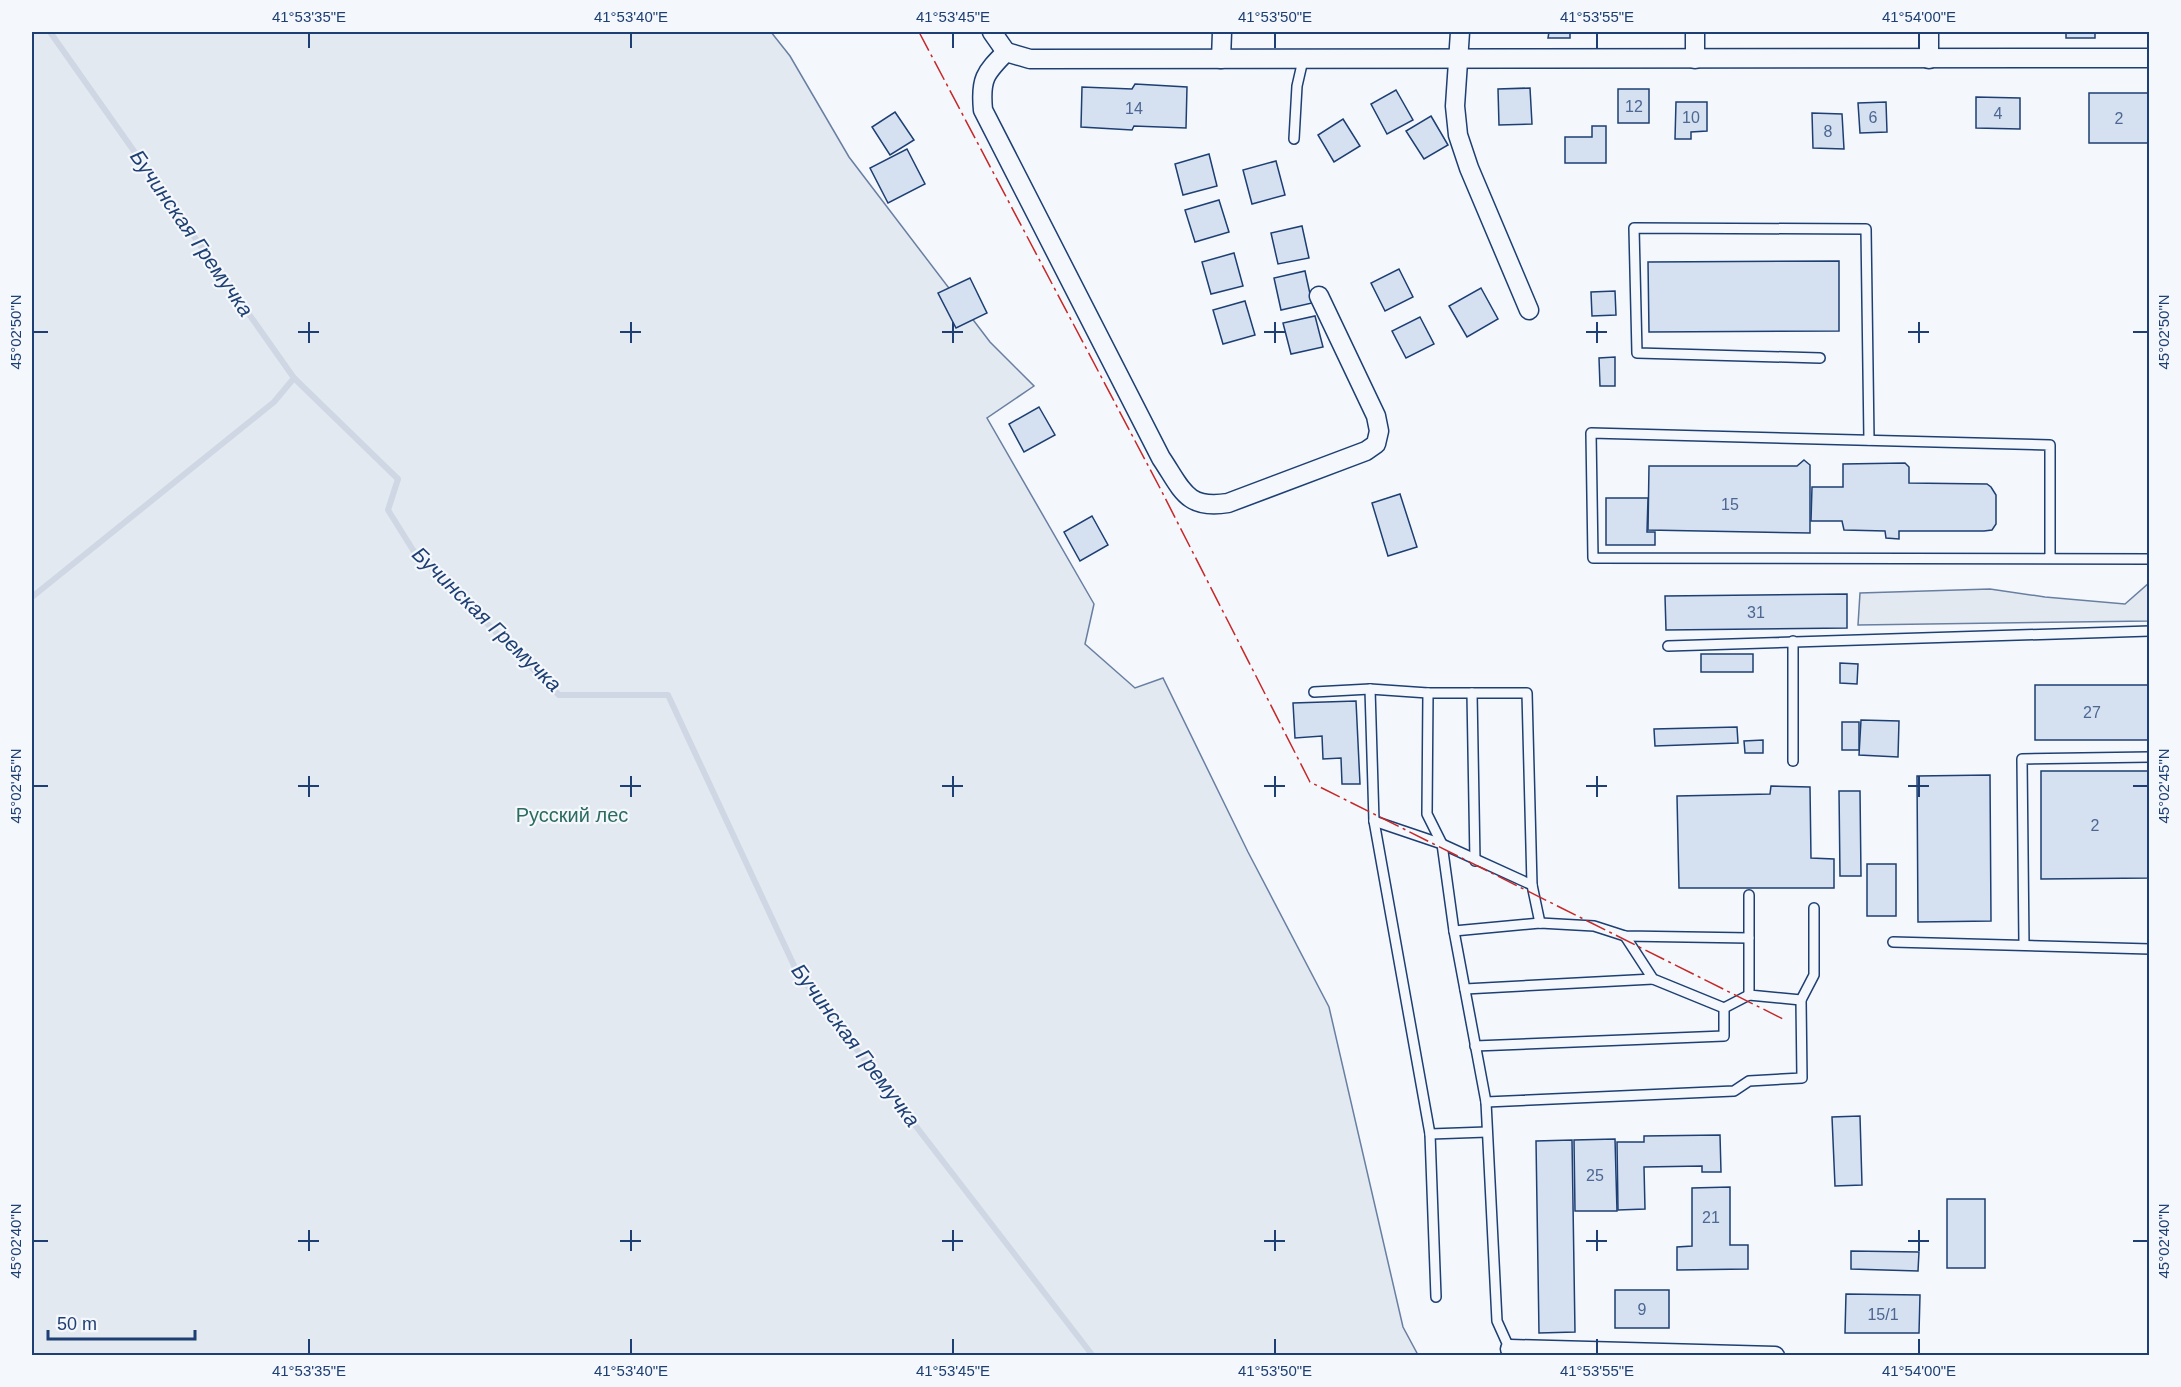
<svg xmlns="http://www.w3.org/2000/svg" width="2181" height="1387" viewBox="0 0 2181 1387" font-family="Helvetica,sans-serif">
<rect width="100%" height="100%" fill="#f4f7fb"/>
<g fill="#e3e9f0" stroke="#687fa3" stroke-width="1.5">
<polygon points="32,32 771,32 790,56 849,157 990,342 1034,386 987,418 1094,604 1085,644 1135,688 1163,678 1248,852 1329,1007 1403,1327 1418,1355 32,1355"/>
<polygon points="2149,583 2149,621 1858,625 1860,593 1990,589 2045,597 2125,604"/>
</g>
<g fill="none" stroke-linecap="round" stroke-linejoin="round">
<g stroke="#cfd7e4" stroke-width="6">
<polyline points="50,32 294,378 398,479 388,510 413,550 559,695 668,695 797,972 1093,1356"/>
<polyline points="32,597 274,402 294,378"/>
</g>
</g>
<g fill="#d5e0f0" stroke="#1d3f73" stroke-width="1.5">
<polygon points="1549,32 1570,32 1570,38 1548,38"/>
<rect x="2066" y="32" width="29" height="6"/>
<polygon points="1135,84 1187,87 1186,128 1134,126 1132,130 1081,127 1082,87 1132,89"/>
<polygon points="1530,88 1532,124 1499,125 1498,89"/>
<rect x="1618" y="89" width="31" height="34"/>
<polygon points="1396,90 1413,120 1387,134 1371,104"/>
<rect x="2089" y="93" width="61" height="50"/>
<polygon points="1976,97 2020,98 2020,129 1976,128"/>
<polygon points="1676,102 1707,102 1707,131 1691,132 1691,139 1675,139"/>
<polygon points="1886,102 1887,132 1860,133 1858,103"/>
<polygon points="895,112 914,140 890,155 872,127"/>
<polygon points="1812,113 1842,114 1844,149 1813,148"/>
<polygon points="1431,116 1448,145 1424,159 1406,131"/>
<polygon points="1343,119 1360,146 1334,162 1318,135"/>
<polygon points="1592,126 1606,126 1606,163 1565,163 1565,137 1592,137"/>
<polygon points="907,149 925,184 888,203 870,168"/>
<polygon points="1209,154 1217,186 1183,195 1175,164"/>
<polygon points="1276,161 1285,195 1252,204 1243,170"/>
<polygon points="1219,200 1229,232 1195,242 1185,210"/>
<polygon points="1302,226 1309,258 1278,264 1271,233"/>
<polygon points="1234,253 1243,286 1211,294 1202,262"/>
<polygon points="1839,261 1839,331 1649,332 1648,262"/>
<polygon points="1399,269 1413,297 1385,311 1371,283"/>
<polygon points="1305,271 1312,303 1281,310 1274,278"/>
<polygon points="970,278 987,313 956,328 938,293"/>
<polygon points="1481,288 1498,319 1467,337 1449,306"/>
<polygon points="1615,291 1616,315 1592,316 1591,292"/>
<polygon points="1245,301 1255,335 1223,344 1213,310"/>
<polygon points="1315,316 1323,347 1291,354 1283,323"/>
<polygon points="1420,317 1434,344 1406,358 1392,331"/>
<polygon points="1615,357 1615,386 1600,386 1599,358"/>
<polygon points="1039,407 1055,435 1024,452 1009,424"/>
<polygon points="1804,460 1810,465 1810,533 1648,530 1649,466 1797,466"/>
<polygon points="1905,463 1909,467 1909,483 1987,484 1991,487 1996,495 1996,524 1992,530 1984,531 1899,531 1899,539 1886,538 1885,531 1844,530 1842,521 1811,521 1812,487 1843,487 1843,464"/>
<polygon points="1400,494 1417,547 1388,556 1372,503"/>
<polygon points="1606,498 1648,498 1647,532 1655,532 1655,545 1606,545"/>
<polygon points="1092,516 1108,545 1080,561 1064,532"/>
<polygon points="1847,594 1847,628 1666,630 1665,596"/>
<rect x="1701" y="654" width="52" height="18"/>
<polygon points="1840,663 1858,664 1857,684 1840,683"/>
<rect x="2035" y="685" width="115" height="55"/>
<polygon points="1356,701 1360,784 1342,784 1341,758 1323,759 1322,736 1295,738 1293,703"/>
<polygon points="1861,720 1899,721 1898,757 1859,755"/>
<rect x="1842" y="722" width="17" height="28"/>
<polygon points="1737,727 1738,743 1655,746 1654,729"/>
<polygon points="1763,740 1763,753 1745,753 1744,741"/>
<polygon points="2041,771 2150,771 2150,878 2041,879"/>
<polygon points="1990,775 1991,921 1918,922 1917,776"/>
<polygon points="1771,786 1810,787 1811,858 1834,859 1834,888 1679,888 1677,796 1770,794"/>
<polygon points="1839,791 1860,791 1861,876 1840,876"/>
<rect x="1867" y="864" width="29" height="52"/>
<polygon points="1860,1116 1862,1185 1835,1186 1832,1117"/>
<polygon points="1720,1135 1721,1172 1702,1172 1702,1166 1644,1167 1645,1209 1618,1210 1617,1142 1644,1142 1644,1136"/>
<polygon points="1615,1139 1617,1211 1575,1211 1574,1140"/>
<polygon points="1572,1140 1575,1332 1539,1333 1536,1141"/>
<polygon points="1730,1187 1730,1245 1748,1245 1748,1269 1677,1270 1677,1247 1692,1246 1692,1188"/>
<rect x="1947" y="1199" width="38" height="69"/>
<polygon points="1851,1251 1919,1252 1918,1271 1851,1269"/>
<rect x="1615" y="1290" width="54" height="38"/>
<polygon points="1846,1294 1920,1295 1919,1333 1845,1333"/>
</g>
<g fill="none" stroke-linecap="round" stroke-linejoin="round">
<g stroke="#1d3f73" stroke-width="12">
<g id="lane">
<polyline points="1294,139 1297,86 1303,60"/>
<polyline points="1820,358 1637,353 1634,228 1866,229 1869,440"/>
<polyline points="2050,559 2050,445 1591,433 1593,558 2150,559"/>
<polyline points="1793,641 1793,761"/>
<polyline points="1668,646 2150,631"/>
<polyline points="1370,689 1374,821 1430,1134 1436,1297"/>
<polyline points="1314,692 1370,689 1428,693 1527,693 1532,885"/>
<polyline points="1428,693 1427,814 1442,844 1454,931 1486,1102 1497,1321 1511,1352"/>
<polyline points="1472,693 1475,861"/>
<polyline points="1374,821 1442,844 1532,885 1540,923"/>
<polyline points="1749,895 1749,995 1801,1000"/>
<polyline points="1454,931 1540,923 1594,926 1625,936 1749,938"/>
<polyline points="1893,942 2150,949"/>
<polyline points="2024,945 2022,759 2150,757"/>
<polyline points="1465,989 1653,979"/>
<polyline points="1724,1008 1749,995"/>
<polyline points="1475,1046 1724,1036 1724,1008 1653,979 1625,936"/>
<polyline points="1486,1102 1734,1091 1749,1081 1802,1078 1801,1000 1814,975 1814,908"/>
<polyline points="1430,1134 1487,1132"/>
</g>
</g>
<g stroke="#1d3f73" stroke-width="21">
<g id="street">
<polyline points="992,32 1006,52"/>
<polyline points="1460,32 1455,106 1458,135 1469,168 1529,310"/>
<polyline points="1929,32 1929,59"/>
<polyline points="1006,52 1030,59 2150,58"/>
<path d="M1006,52C985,73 980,79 983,110L1161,458C1182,489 1186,510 1228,503L1366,451L1376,444L1379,431L1376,416L1319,296"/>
<polyline points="1221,59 1222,32"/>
<polyline points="1695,59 1695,32"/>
<polyline points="1510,1349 1775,1356"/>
</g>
</g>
<use href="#lane" stroke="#f4f7fb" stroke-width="9"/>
<use href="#street" stroke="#f4f7fb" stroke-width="18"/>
<polyline stroke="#c62828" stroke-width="1.5" stroke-dasharray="21 4.5 3 4.5" stroke-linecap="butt" points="919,32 1161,490 1310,782 1785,1020"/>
</g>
<path fill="none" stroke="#1d3f73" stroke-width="2" d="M309,33V48M631,33V48M953,33V48M1275,33V48M1597,33V48M1919,33V48M309,322V343M631,322V343M953,322V343M1275,322V343M1597,322V343M1919,322V343M33,332H48M298,332H319M620,332H641M942,332H963M1264,332H1285M1586,332H1607M1908,332H1929M2133,332H2148M309,776V797M631,776V797M953,776V797M1275,776V797M1597,776V797M1919,776V797M33,786H48M298,786H319M620,786H641M942,786H963M1264,786H1285M1586,786H1607M1908,786H1929M2133,786H2148M309,1230V1251M631,1230V1251M953,1230V1251M1275,1230V1251M1597,1230V1251M1919,1230V1251M33,1241H48M298,1241H319M620,1241H641M942,1241H963M1264,1241H1285M1586,1241H1607M1908,1241H1929M2133,1241H2148M309,1339V1354M631,1339V1354M953,1339V1354M1275,1339V1354M1597,1339V1354M1919,1339V1354"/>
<g text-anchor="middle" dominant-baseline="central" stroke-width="4.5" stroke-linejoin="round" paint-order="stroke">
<g font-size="16" fill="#4b6792">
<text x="1634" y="106">12</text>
<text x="1134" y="108">14</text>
<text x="1998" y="113">4</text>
<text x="1691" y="117">10</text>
<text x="1873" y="117">6</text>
<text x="2119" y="118">2</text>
<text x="1828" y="131">8</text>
<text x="1730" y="504">15</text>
<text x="1756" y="612">31</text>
<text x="2092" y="712">27</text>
<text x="2095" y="825">2</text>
<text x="1595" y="1175">25</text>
<text x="1711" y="1217">21</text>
<text x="1642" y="1309">9</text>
<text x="1883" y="1314">15/1</text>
</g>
<g font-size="20" fill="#2c6c60" stroke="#f4f7fb">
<text x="572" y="815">Русский лес</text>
</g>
<g font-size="21" font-style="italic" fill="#1d3f73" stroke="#f4f7fb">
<text transform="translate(192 233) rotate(55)">Бучинская Гремучка</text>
<text transform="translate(487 619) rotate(44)">Бучинская Гремучка</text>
<text transform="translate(856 1045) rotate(53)">Бучинская Гремучка</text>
</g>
</g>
<rect width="2181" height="1387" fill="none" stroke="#f4f7fb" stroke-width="66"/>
<path d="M48 1330v9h147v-9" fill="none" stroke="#1d3f73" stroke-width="3"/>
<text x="57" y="1330" font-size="18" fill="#1d3f73" stroke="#f4f7fb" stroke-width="4.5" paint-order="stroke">50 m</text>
<rect x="33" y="33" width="2115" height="1321" fill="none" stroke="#1d3f73" stroke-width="2"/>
<g font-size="15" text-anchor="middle" fill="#1d3f73">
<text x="309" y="22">41°53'35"E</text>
<text x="631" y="22">41°53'40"E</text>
<text x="953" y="22">41°53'45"E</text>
<text x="1275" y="22">41°53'50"E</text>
<text x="1597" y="22">41°53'55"E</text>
<text x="1919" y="22">41°54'00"E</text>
<text transform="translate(16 332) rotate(-90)" y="5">45°02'50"N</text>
<text transform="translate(2164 332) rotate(-90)" y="5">45°02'50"N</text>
<text transform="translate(16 786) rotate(-90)" y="5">45°02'45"N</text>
<text transform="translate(2164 786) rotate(-90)" y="5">45°02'45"N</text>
<text transform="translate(16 1241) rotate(-90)" y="5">45°02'40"N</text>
<text transform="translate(2164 1241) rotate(-90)" y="5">45°02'40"N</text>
<text x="309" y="1376">41°53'35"E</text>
<text x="631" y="1376">41°53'40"E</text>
<text x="953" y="1376">41°53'45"E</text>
<text x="1275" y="1376">41°53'50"E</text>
<text x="1597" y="1376">41°53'55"E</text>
<text x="1919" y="1376">41°54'00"E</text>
</g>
</svg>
